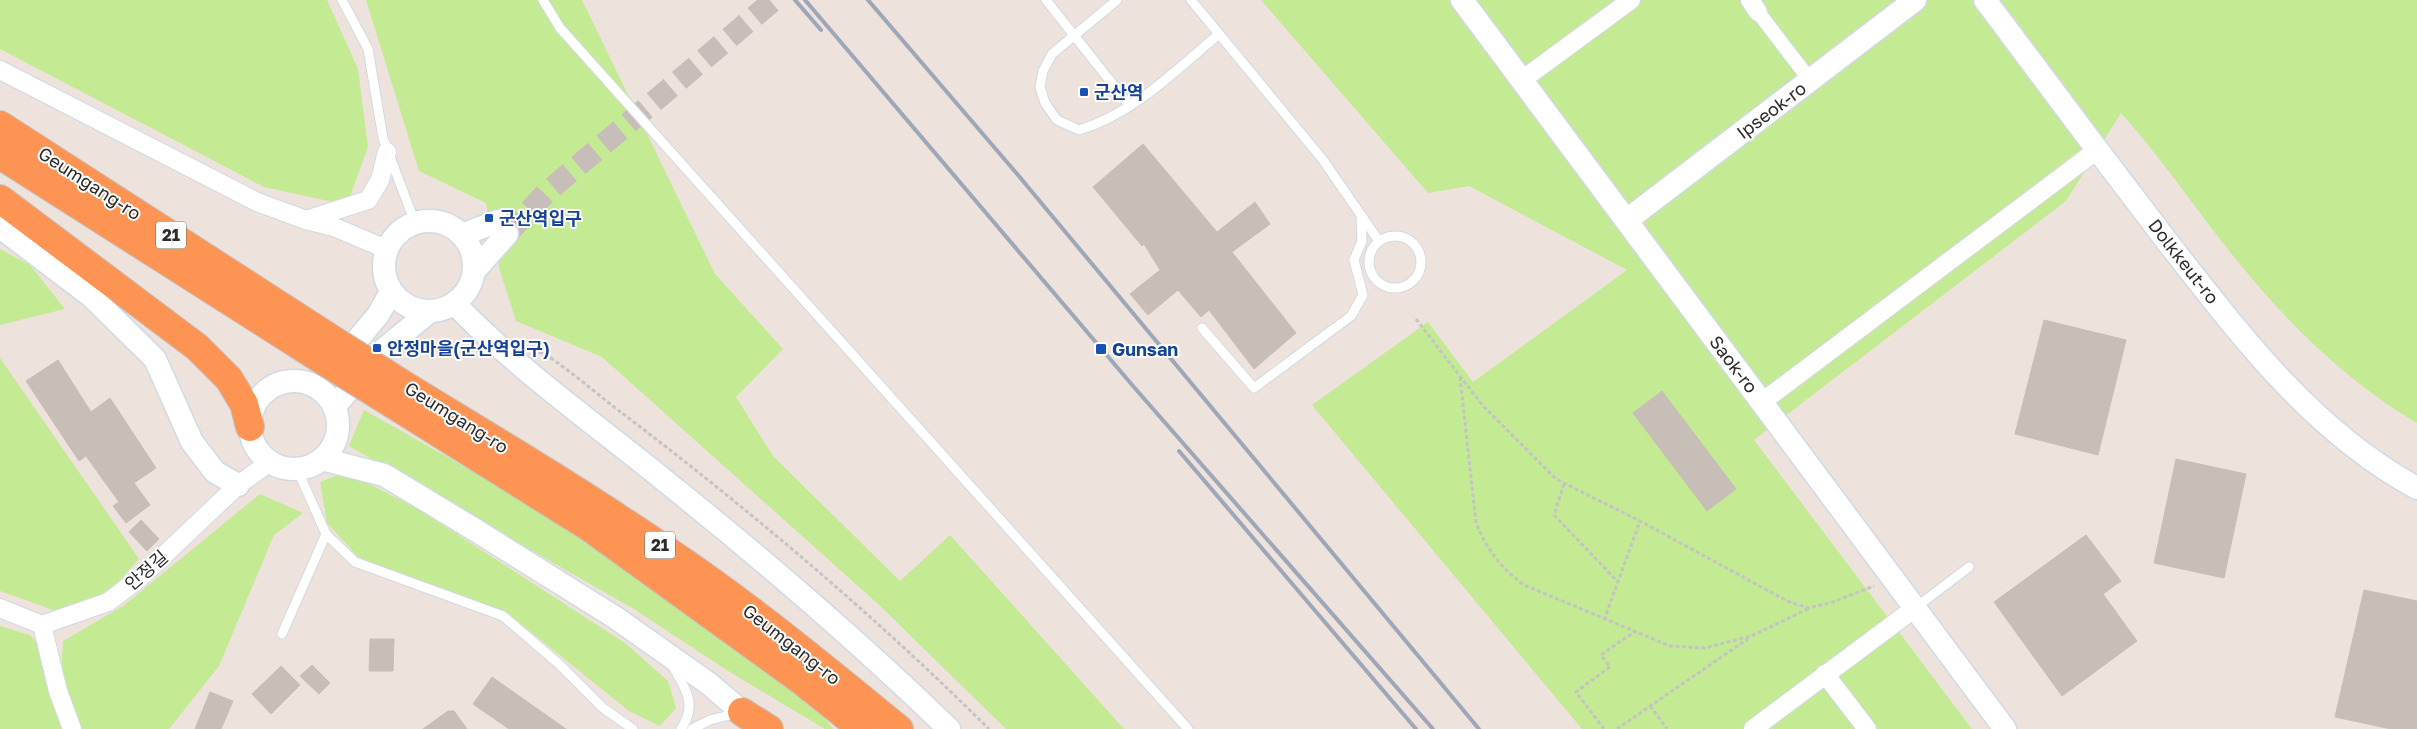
<svg xmlns="http://www.w3.org/2000/svg" width="2417" height="729" viewBox="0 0 2417 729" font-family="'Golos Text','Noto Sans KR',sans-serif">
<rect width="100%" height="100%" fill="#eee2dc"/>
<g fill="#c4ea93">
<polygon points="0,0 327,0 358,69 368,147 347,205 264,187 0,49"/>
<polygon points="366,0 582,0 715,274 783,349 736,397 773,456 900,581 950,535 1124,729 1006,729 877,603 602,357 516,321 500,271 486,203 419,171"/>
<path d="M1261,0H2417V423C2354,386 2297,333 2250,276C2205,224 2167,164 2121,113L2066,201L1754,440L1972,729H1582L1312,405L1428,322L1473,382L1627,270L1469,186L1428,193Z"/>
<polygon points="0,249 30,265 65,309 0,325"/>
<polygon points="0,358 139,559 108,593 59,612 0,591"/>
<polygon points="364,410 545,512 813,703 833,729 825,729 725,669 634,609 349,446"/>
<polygon points="346,472 418,509 625,643 668,681 676,708 660,726 629,711 511,616 358,557 327,523 320,482"/>
<polygon points="260,494 303,513 274,535 219,666 169,729 0,729 0,626 30,635 61,673 63,641 123,606"/>
</g>
<g fill="#c6beb7" stroke="#cabeb5">
<polygon points="1143,144 1217,232 1255,202 1270,224 1232,252 1296,333 1254,369 1209,310 1201,317 1178,290 1148,315 1130,294 1160,270 1144,244 1142,246 1093,187"/>
<polygon points="2044,320 2126,340 2098,455 2015,434"/>
<polygon points="58,360 91,412 110,398 156,468 134,483 150,505 126,523 113,506 119,502 86,456 79,461 26,381"/>
<polygon points="1662,391 1736,489 1707,511 1633,413"/>
<polygon points="2176,459 2246,474 2224,578 2154,563"/>
<polygon points="141,520 159,539 147,551 129,532"/>
<polygon points="2086,535 2121,581 2103,594 2137,641 2062,696 1994,602"/>
<polygon points="2364,590 2417,601 2417,729 2391,729 2335,717"/>
<polygon points="370,639 394,639 393,671 369,671"/>
<polygon points="312,665 330,683 319,694 300,676"/>
<polygon points="281,666 300,685 271,714 252,694"/>
<polygon points="492,677 566,729 509,729 473,704"/>
<polygon points="210,692 233,701 221,729 195,729"/>
<polygon points="448,711 454,711 467,729 423,729"/>
</g>
<g fill="none" stroke-linecap="round" stroke-linejoin="round">
<polyline stroke="#c7bdb9" stroke-width="22" stroke-dasharray="22 11" stroke-linecap="butt" points="507,234 547,192 774,0"/>
<g stroke="#d1d9e5" stroke-width="11">
<g id="service">
<polyline points="342,0 368,49 383,138 415,223"/>
<polyline points="543,0 560,28 1188,729"/>
<polyline points="1046,0 1130,106"/>
<path d="M1117,0L1052,54L1043,71L1040,87L1045,103L1057,120L1079,130C1133,114 1176,70 1219,34"/>
<polyline points="1191,0 1323,160 1379,241"/>
<circle cx="1395" cy="262" r="26"/>
<polyline points="1202,328 1254,388 1351,316 1363,295 1354,260 1362,241 1361,215"/>
<polyline points="297,469 326,534 355,562 503,616 559,664 603,708 633,729"/>
<polyline points="1915,608 1969,567"/>
<polyline points="282,634 326,534"/>
<path d="M672,665C685,688 698,704 681,729"/>
<polyline points="692,729 710,720 738,713"/>
</g>
</g>
<g stroke="#d1d9e5" stroke-width="16">
<polyline id="pedestrian" points="1758,12 1810,80"/>
</g>
<g stroke="#d1d9e5" stroke-width="20">
<g id="minor">
<polyline points="1750,0 1758,12"/>
<polyline points="0,70 257,202 306,220 334,227 386,249"/>
<polyline points="1522,80 1631,0"/>
<polyline points="306,220 368,200 380,180 387,152"/>
<polyline points="1762,402 2097,150"/>
<polyline points="0,608 42,625 108,602 141,577 238,485 270,462"/>
<polyline points="42,625 58,691 72,729"/>
<polyline points="1825,674 1867,729"/>
<polyline points="1753,729 1915,608"/>
</g>
</g>
<g stroke="#d1d9e5" stroke-width="25">
<g id="tertiary">
<polyline points="1462,0 2005,729"/>
<path d="M1985,0C2046,82 2107,163 2169,244C2241,336 2313,432 2417,488"/>
<polyline points="1627,220 1915,0"/>
<circle cx="429" cy="266" r="45"/>
<polyline points="0,227 91,296 155,359 192,442 215,472 238,485"/>
<polyline points="462,235 498,221"/>
<polyline points="475,270 507,234"/>
<path d="M454,303C516,368 590,420 659,476C759,556 857,640 949,729"/>
<polyline points="338,363 378,315 391,292"/>
<circle cx="294" cy="425" r="44"/>
<polyline points="334,407 383,350 429,312"/>
<polyline points="322,459 384,475 472,528 616,618 708,683 755,723"/>
</g>
</g>
<g stroke="#c4c4c4" stroke-width="30">
<g id="trunk">
<polyline points="0,125 341,345"/>
<polyline points="0,155 327,363"/>
<polyline points="0,199 197,347 229,379 244,404 250,427"/>
<path d="M404,385C494,440 585,494 672,554C751,607 825,669 899,729"/>
<polyline points="391,403 589,527 802,681 862,729"/>
<polyline points="742,712 769,729"/>
</g>
</g>
<g stroke="#c4c4c4" stroke-width="3" stroke-dasharray="4 2.5" stroke-linecap="butt">
<polyline points="1416,319 1483,406 1556,479 1640,521 1787,601 1808,608 1830,603 1874,586"/>
<path d="M539,352C555,357 605,401 622,413C751,511 874,615 989,729"/>
<path d="M1460,377L1476,523C1487,550 1501,568 1524,585L1670,646L1705,648L1751,636L1808,609"/>
<polyline points="1564,484 1554,515 1618,582"/>
<polyline points="1604,620 1640,521"/>
<polyline points="1650,706 1667,729"/>
<polyline points="1604,729 1576,692 1610,667 1601,655 1634,632"/>
<polyline points="1617,729 1749,638"/>
</g>
<use href="#service" stroke="#fff" stroke-width="9"/>
<use href="#pedestrian" stroke="#fff" stroke-width="14"/>
<use href="#minor" stroke="#fff" stroke-width="18"/>
<use href="#tertiary" stroke="#fff" stroke-width="22"/>
<use href="#trunk" stroke="#fe9454" stroke-width="28"/>
<g stroke="#9ea7b7" stroke-width="4">
<polyline points="795,0 821,30"/>
<polyline points="805,0 1133,386 1433,729"/>
<polyline points="868,0 1018,175 1479,729"/>
<polyline points="1179,451 1416,729"/>
</g>
<g stroke="#c4c4c4" stroke-width="30" stroke-linecap="butt">
<g id="trunk-bridge">
<polyline points="341,345 404,385"/>
<polyline points="327,363 391,403"/>
</g>
</g>
<use href="#trunk-bridge" stroke="#fe9454" stroke-width="28"/>
</g>
<g fill="#1a4fb4" stroke="#fff" stroke-width="2">
<rect x="1079" y="87" width="10" height="10" rx="2.5"/>
<rect x="484" y="213" width="10" height="10" rx="2.5"/>
<rect x="372" y="343" width="10" height="10" rx="2.5"/>
<rect x="1095" y="343" width="12" height="12" rx="2.5"/>
</g>
<g text-anchor="middle" dominant-baseline="central" stroke-width="4" stroke-linejoin="round" paint-order="stroke">
<g fill="#fff" stroke="#6b6b6b" stroke-width="1">
<rect x="156" y="221.5" width="30" height="27" rx="4"/>
<rect x="645" y="531.5" width="30" height="27" rx="4"/>
</g>
<g font-size="16" font-weight="bold" fill="#2b2b2b">
<text x="171" y="235">21</text>
<text x="660" y="545">21</text>
</g>
<g font-size="18" font-weight="bold" fill="#164399" stroke="#fff" text-anchor="start">
<text x="1094" y="92">군산역</text>
<text x="499" y="218">군산역입구</text>
<text x="387" y="348">안정마을(군산역입구)</text>
<text x="1112" y="349">Gunsan</text>
</g>
<g font-size="18" fill="#2b2b2b" stroke="#fff">
<text transform="translate(1771 110) rotate(-37)">Ipseok-ro</text>
<text transform="translate(90 183) rotate(33)">Geumgang-ro</text>
<text transform="translate(2184 261) rotate(52)">Dolkkeut-ro</text>
<text transform="translate(1734 364) rotate(53)">Saok-ro</text>
<text transform="translate(457 417) rotate(32)">Geumgang-ro</text>
<text transform="translate(146 570) rotate(-41)">안정길</text>
<text transform="translate(792 644) rotate(38)">Geumgang-ro</text>
</g>
</g>
</svg>
